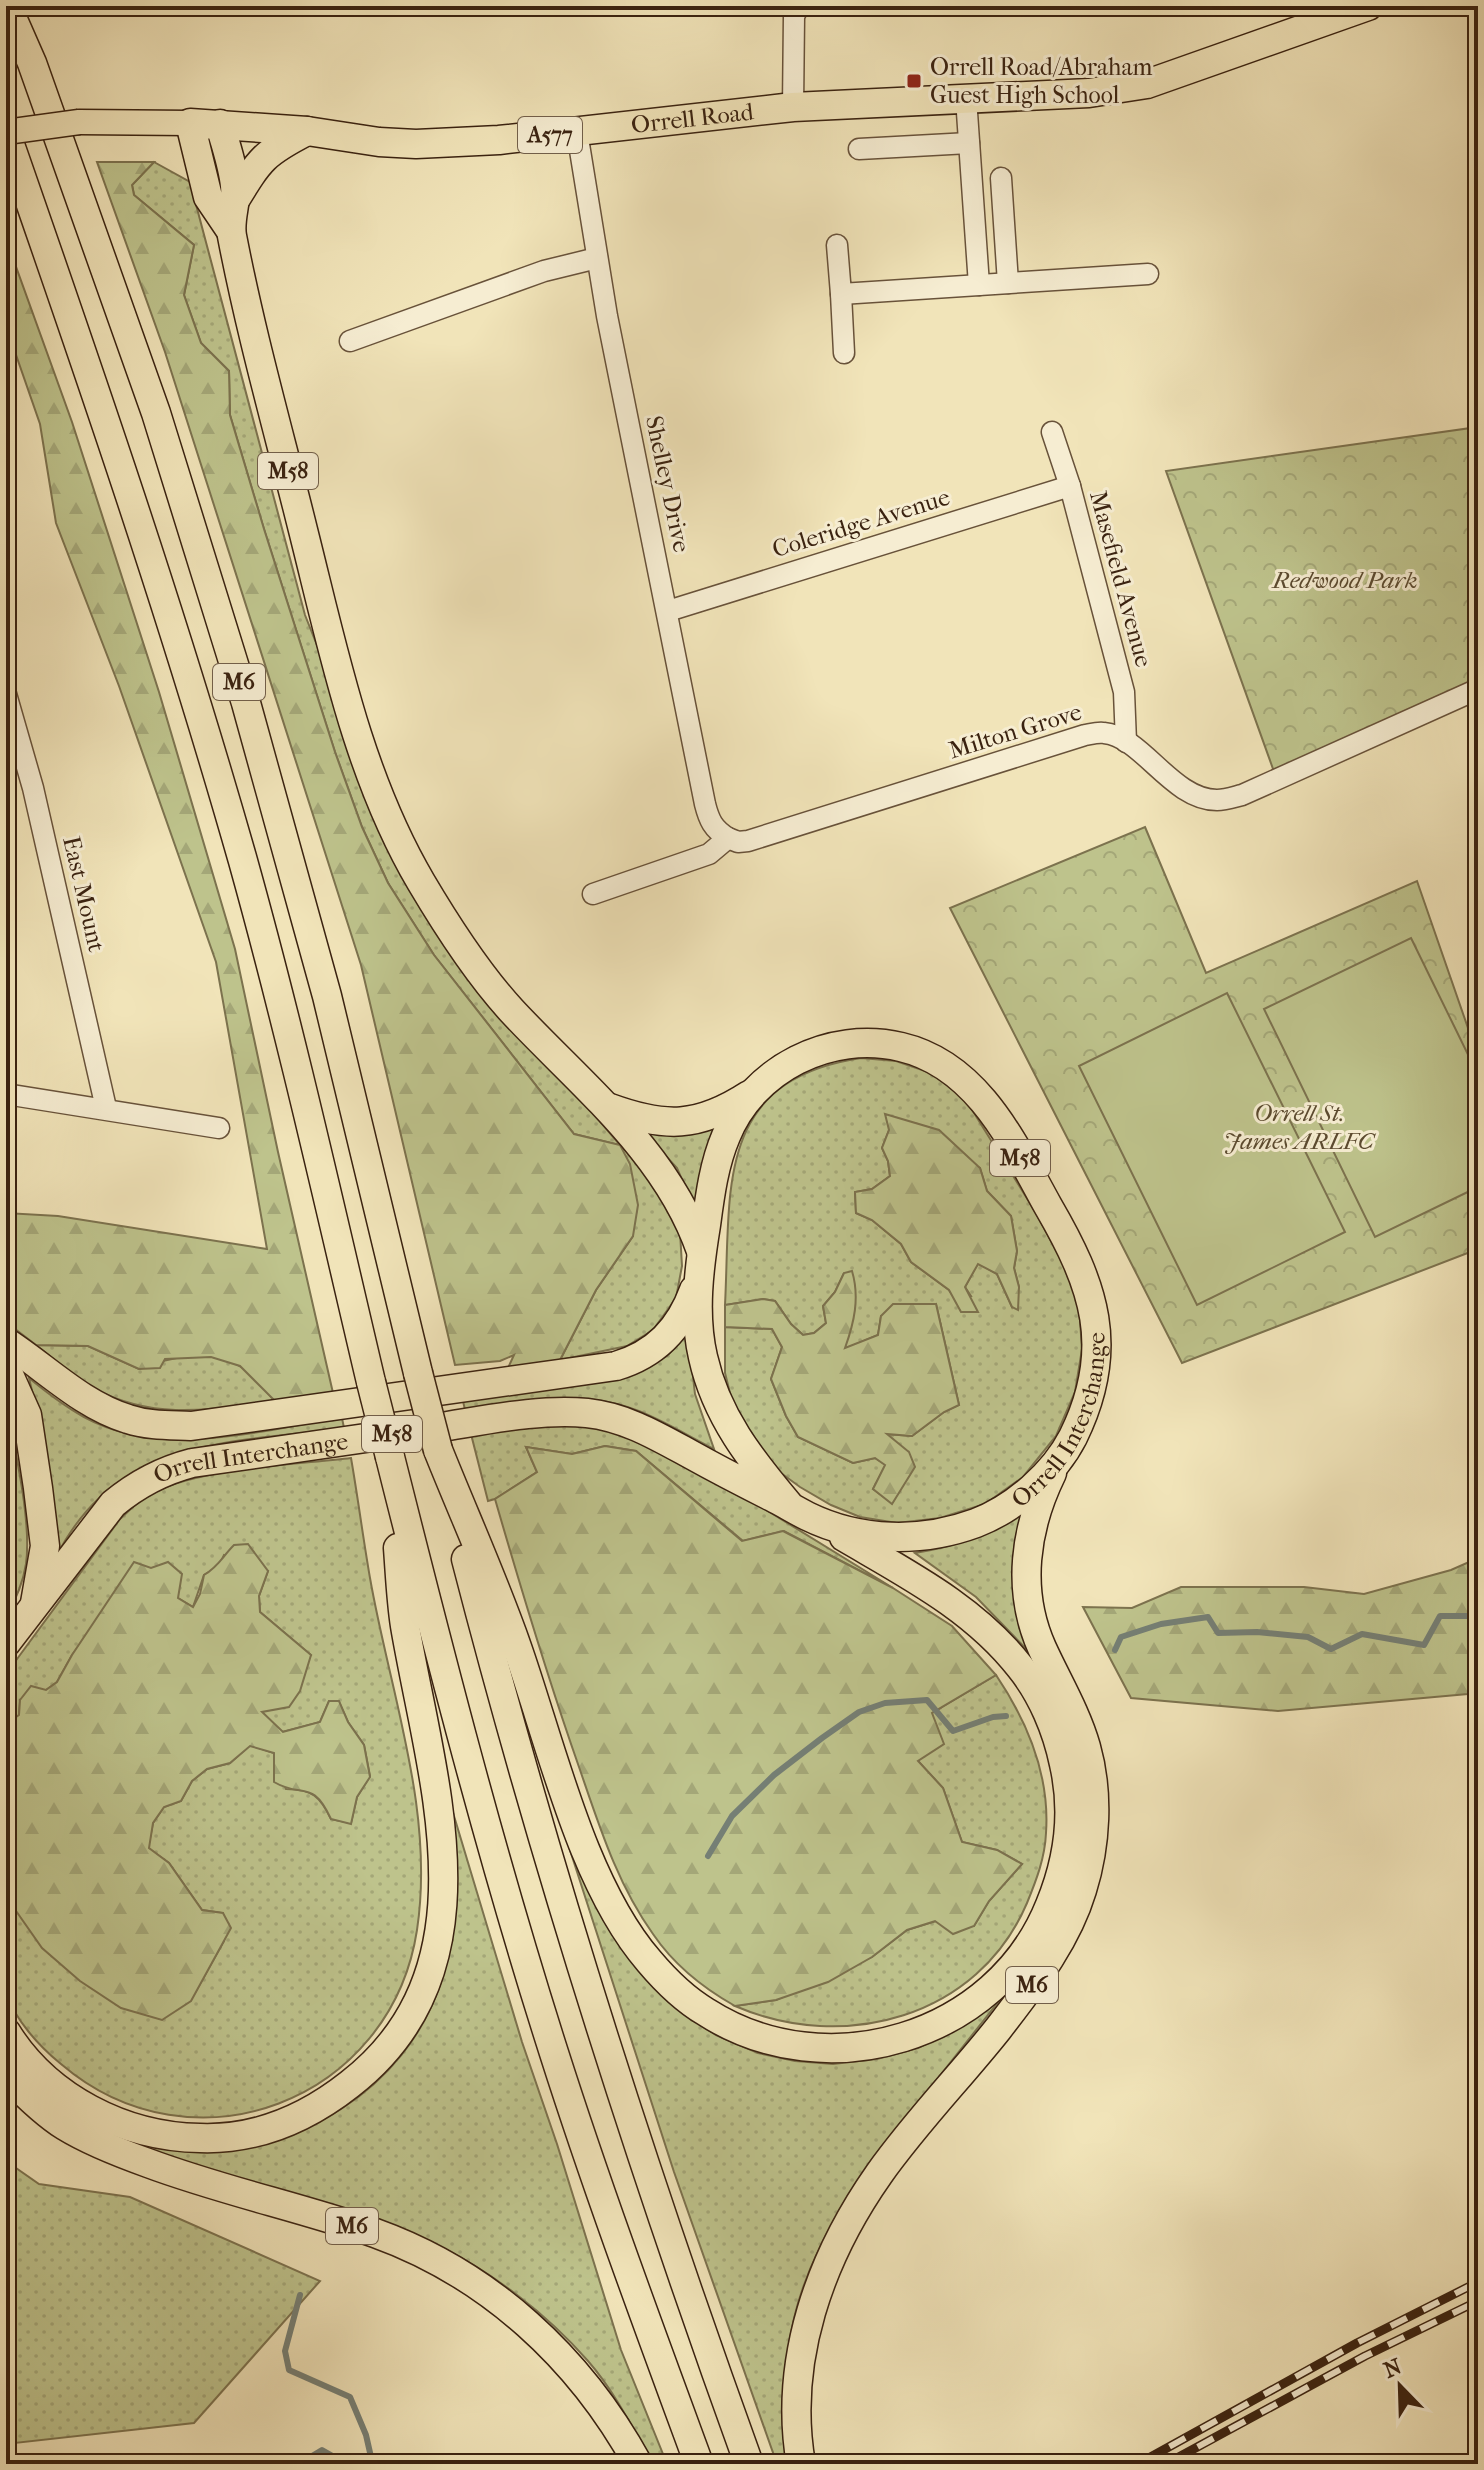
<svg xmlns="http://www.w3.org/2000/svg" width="1484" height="2470" viewBox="0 0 1484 2470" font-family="'IM FELL French Canon',serif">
<defs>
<pattern id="grass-dots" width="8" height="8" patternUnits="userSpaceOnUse" patternTransform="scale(2)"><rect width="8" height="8" fill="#bec38c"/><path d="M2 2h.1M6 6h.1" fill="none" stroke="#a4a778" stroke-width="1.8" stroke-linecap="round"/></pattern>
<pattern id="forest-firs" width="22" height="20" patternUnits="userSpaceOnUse" patternTransform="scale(2)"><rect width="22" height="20" fill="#bec38c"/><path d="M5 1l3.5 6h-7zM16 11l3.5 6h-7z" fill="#a4a778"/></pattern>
<pattern id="park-crowns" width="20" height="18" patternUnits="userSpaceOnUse" patternTransform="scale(2)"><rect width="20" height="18" fill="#bec38c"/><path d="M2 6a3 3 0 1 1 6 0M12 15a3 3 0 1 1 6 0" fill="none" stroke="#a4a778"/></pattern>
</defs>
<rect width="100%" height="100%" fill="#f1e4b9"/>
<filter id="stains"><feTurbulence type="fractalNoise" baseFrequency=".0025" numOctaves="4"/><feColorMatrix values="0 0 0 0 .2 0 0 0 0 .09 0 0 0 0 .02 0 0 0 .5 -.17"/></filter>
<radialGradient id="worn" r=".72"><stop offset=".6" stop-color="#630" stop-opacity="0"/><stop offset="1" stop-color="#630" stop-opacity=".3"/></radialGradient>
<g fill="url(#grass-dots)" stroke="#7c724e" stroke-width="2" fill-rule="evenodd">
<polygon points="154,162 190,182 305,615 330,678 356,757 557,1071 620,1145 654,1179 680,1232 682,1266 676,1298 653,1330 627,1346 560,1360 596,1290 633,1236 620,1145 574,1134 434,955 388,883 362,827 335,752 264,529 230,415 229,371 201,343 184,295 194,245 134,195 132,185"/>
<path d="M861,1058L896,1061L931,1073L966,1100L1036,1213L1065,1267L1079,1306L1082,1349L1075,1392L1056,1436L1023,1477L985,1504L940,1518L897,1523L860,1517L831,1505L800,1487L770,1465L733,1405L725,1373V1327L772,1329L782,1347L771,1379L786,1416L798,1437L853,1463L875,1458L886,1465L873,1489L892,1503L904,1482L885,1434L912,1436L944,1412L959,1405L936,1304L881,1316L878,1335L845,1349L844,1273L835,1292L823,1306L826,1323L814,1333L803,1335L791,1324L775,1301L763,1299L725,1305C731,1189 714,1080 861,1058ZM889,1130L980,1168L987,1191L1011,1216L1017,1251L1014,1268L1019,1287L1012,1307L997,1274L978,1263L965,1287L971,1296L955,1299L949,1290L911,1262L901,1244L872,1220L856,1213L855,1192L872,1189L890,1176L888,1161L882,1148Z"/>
<polygon points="717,1123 707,1147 698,1216 677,1168 642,1130"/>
<path d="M688,1333L695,1394L714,1449C688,1436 663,1420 636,1410C580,1388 522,1402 465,1410L463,1401L630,1376L667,1356Z"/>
<path d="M36,1345L88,1346L139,1369C169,1357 208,1349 238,1365C252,1372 264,1390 275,1401C212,1409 156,1421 97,1390C75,1378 55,1360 36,1345Z"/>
<path d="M29,1378C46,1392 64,1406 84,1417C163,1460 258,1430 342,1418L344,1428C225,1444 116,1437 55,1559L39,1421Z"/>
<path d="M6,1401C14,1447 32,1520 26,1564C23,1584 15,1601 6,1617Z"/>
<polygon points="567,1424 596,1426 672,1452 893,1588 784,1531 743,1541 636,1451 605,1446 572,1454 526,1447 537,1472 495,1499 488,1501 471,1434"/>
<path d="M351,1458C358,1498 363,1538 370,1578C390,1693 435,1811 417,1930C391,2101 193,2177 61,2064C40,2047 14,2019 6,1992C4,1983 6,1971 6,1962C6,1936 6,1909 6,1883L7,1898L191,2000L224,1941L223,1913L202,1910L169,1863L148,1848L153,1823L164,1807L181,1801L192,1781L207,1769L230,1763L250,1745L274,1753L286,1789C312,1789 320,1796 331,1819L351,1823L357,1797L370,1776L364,1745L348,1722L339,1702L329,1701L320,1722L282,1732L261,1711L311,1655L260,1612L259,1596L268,1571L224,1555L219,1566L204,1575L193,1607L178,1598L92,1628L72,1655L57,1682L46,1690L20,1700L19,1715L6,1724V1674L120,1519C128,1512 135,1504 144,1498C190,1468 294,1465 351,1458Z"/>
<path d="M1021,1515C1006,1569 1012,1605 1033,1656L976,1597L915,1553C957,1546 984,1536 1021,1515Z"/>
<path d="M996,1675C1027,1721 1050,1776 1046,1833C1045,1858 1036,1881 1027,1903C978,2018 844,2053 735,2006L776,2000L872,1957L907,1930L936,1921L974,1926L989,1901L1022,1864L997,1850L962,1842L943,1788L918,1761L932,1713Z"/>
<path d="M451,1806L522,2042L557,2144L621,2350L667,2464H653C633,2429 615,2392 588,2361C546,2313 492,2272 435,2244C395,2224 351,2214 308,2201C246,2182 185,2163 124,2140C143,2144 164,2150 184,2151C294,2157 406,2090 441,1982C459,1924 457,1865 451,1806Z"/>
<path d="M569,1847L680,2011L716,2035L758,2053L795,2061L833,2064L877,2059L918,2048L965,2024L1018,1977L874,2159C834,2215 797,2278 789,2347C784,2385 788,2426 788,2464H777L674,2172Z"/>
<polygon points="6,2161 39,2184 130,2197 320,2281 194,2423 6,2444"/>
</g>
<g fill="url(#forest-firs)" stroke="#7c724e" stroke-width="2">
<polygon points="97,162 154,162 132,185 134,195 194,245 184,295 201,343 229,371 230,415 264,529 335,752 362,827 388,883 434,955 574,1134 620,1145 630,1164 638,1205 633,1236 596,1290 560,1360 508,1368 514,1355 500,1361 455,1365 361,965 165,352"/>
<polygon points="6,239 72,422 159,692 235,949 278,1152 333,1393 275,1401 240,1366 211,1357 165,1359 160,1368 139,1369 88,1346 36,1345 6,1322 6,1213 58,1216 267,1249 216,962 119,686 56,523 40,424 6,326"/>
<polygon points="885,1114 939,1130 980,1168 987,1191 1011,1216 1017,1251 1014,1268 1019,1287 1018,1310 1012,1307 997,1274 978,1264 965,1287 978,1312 961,1312 949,1290 911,1262 901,1244 872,1220 856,1213 855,1192 872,1189 890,1176 888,1161 882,1148 889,1130"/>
<path d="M852,1271C860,1298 854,1323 845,1348L878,1335L881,1316L893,1304H936L959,1405L944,1412L912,1436L887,1434L909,1452L915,1467L892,1504L873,1489L885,1465L875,1458L853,1463L798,1437L786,1416L771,1379L782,1347L772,1329L725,1327V1305L763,1299L775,1301L791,1324L803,1335L814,1333L826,1323L823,1306L835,1292L844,1273Z"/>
<path d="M605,1446L636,1451L742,1541L783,1531L893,1588L952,1626L996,1675L932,1713L944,1744L918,1761L943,1788L962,1842L997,1850L1022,1864L989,1901L974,1926L953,1934L935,1921L907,1930L872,1957L828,1982L776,2000L735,2006C703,1988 674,1965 653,1934C617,1884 599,1825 579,1767C548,1679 521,1589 495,1499L537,1472L526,1447L572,1454Z"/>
<path d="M248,1544L268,1571L259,1596L260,1612L311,1655L300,1691L289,1707L262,1712L283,1732L320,1722L329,1701H339L348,1722L364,1745L370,1777L357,1797L351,1824L331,1819C312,1778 303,1799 274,1782V1753L250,1746L230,1763L207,1769L192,1781L181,1801L164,1807L153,1823L149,1848L169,1863L202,1910L223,1913L231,1928L191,2001L162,2020L121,2008L80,1981L42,1948L7,1898L6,1724L19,1715L20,1700L31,1686L46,1690L57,1682L72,1655L134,1562L151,1568L168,1562L182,1574L178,1598L193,1607L200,1594L204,1575C219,1566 222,1557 234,1545Z"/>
<polygon points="1478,1558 1478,1690 1468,1694 1278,1711 1131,1698 1083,1607 1132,1608 1181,1587 1304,1587 1364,1594 1451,1570"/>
</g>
<g fill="url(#park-crowns)" stroke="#7c724e" stroke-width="2">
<polygon points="1478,427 1478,689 1277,780 1166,471"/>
<polygon points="1145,827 1206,973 1417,881 1468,1028 1478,1025 1478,1249 1182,1363 950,908"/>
</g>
<g fill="#bec38c" stroke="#7c724e" stroke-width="2">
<polygon points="1411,938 1478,1075 1478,1187 1375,1237 1264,1009"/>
<polygon points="1227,993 1345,1232 1197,1305 1079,1066"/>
</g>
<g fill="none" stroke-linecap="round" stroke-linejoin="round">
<g stroke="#757f75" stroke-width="6">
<polyline points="1115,1650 1121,1637 1161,1624 1208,1617 1218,1633 1257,1632 1308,1637 1331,1649 1362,1634 1424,1645 1440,1616 1478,1616"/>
<polyline points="708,1856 732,1816 774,1775 822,1738 859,1712 885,1703 927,1700 953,1731 993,1717 1006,1716"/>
<polyline points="300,2295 285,2351 289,2370 350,2397 366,2435 371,2457 345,2463 322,2450 312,2456 313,2464"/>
</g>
<g stroke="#68523a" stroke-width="23">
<g id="minor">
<polyline points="966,98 979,285"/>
<polyline points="793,107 794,16 799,6"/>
<path d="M577,132L607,316L705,804C709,820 713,829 728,838"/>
<polyline points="859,149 969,143"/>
<polyline points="1001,178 1008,283"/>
<polyline points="837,245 841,294 1148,274"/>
<polyline points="841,294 844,353"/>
<polyline points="350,341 544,271 597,258"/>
<polyline points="1052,432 1070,486 1124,692 1126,742"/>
<polyline points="668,611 1070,486"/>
<polyline points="6,694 33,788 106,1108"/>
<path d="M593,894L709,854L728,838L738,842L748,841L1085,735C1091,734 1098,732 1104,733C1142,736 1172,800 1217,800C1225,800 1234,797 1242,795L1478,689"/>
<polyline points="6,1094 219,1128"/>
</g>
</g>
<g stroke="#3a2210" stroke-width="27">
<polyline id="major" points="79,122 190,123"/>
</g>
<g stroke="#3a2210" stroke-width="31">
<g id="highway">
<polyline points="7,6 32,63 156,413 246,703 327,996 418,1373"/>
<path d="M220,124C225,144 233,165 235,186C237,202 229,219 232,236C251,335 279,433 303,530C333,649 358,775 421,882C447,926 477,973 512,1011C581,1085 667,1152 701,1251"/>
<path d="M6,133C90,374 173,615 243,861C291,1033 330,1208 371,1382"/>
<path d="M235,200C260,159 264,153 307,131"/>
<path id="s1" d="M231,231L208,197L190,123L307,131L379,142L416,144L499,140L793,107L1089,93L1147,84L1368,6"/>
<path d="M610,1108C665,1128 698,1128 749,1095"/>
<path d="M6,1342C46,1368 82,1405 128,1419C149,1426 170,1425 191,1426L616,1366C656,1354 680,1329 694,1290"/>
<polyline points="6,1368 27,1415 38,1488 45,1546 35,1603"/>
<path d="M438,1450C464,1515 494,1581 517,1647C551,1744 582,1884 649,1961C665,1980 684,1999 706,2012C826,2089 997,2038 1050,1905C1069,1859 1075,1812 1064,1764C1057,1730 1042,1694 1020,1667C974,1608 907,1574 844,1537"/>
<path d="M390,1457C440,1656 491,1856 554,2053C598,2191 649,2328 699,2464"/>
<path d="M466,1559C545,1865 641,2166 749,2464"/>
<path id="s2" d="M6,1643L113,1504C137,1484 161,1471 192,1463C273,1452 354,1440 435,1428C482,1421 540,1408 587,1413C625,1417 657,1436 690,1454C717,1469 744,1483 772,1497C784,1503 795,1510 807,1516C860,1542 922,1543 976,1523C1015,1508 1054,1474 1073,1437C1117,1348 1094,1285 1048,1206C1013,1143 978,1065 901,1047C830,1030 753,1069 726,1136C714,1164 710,1195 706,1225C699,1268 693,1314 703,1357C716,1416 751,1460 789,1505"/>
<path d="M6,2032C47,2098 124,2137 200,2138C256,2140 307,2118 350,2084C499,1968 431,1780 405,1626C401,1600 400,1574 398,1548"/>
<path d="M6,2074C24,2093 43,2112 65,2126C91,2142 120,2153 148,2163C223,2191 300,2207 375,2233C489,2274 580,2358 638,2464"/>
<path d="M801,2464C783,2361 820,2258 879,2174C915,2123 959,2078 998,2029C1031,1986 1066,1943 1082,1890C1096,1845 1099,1793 1086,1747C1076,1712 1057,1681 1042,1648C1016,1590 1025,1528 1052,1473"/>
</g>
</g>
<use href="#minor" stroke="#f6edd2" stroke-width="20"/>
<use href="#major" stroke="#f1e4b9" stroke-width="24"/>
<use href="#highway" stroke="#f1e4b9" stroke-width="28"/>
<g stroke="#3a2210" stroke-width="9">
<g id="rail">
<polyline points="1138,2464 1357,2343 1478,2282"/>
<polyline points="1166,2464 1365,2356 1478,2301"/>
</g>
</g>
<use href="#rail" stroke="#f6edd2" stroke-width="6" stroke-dasharray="18" stroke-linecap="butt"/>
<g stroke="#3a2210" stroke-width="27" stroke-linecap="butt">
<polyline id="major-bridge" points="6,132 79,122"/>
</g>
<g stroke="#3a2210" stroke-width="31" stroke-linecap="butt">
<g id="highway-bridge">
<polyline points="418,1373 438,1450"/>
<polyline points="371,1382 390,1457"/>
</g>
</g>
<use href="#major-bridge" stroke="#f1e4b9" stroke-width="24"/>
<use href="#highway-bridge" stroke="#f1e4b9" stroke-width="28"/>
</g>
<rect fill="#8f2418" stroke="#f6edd2" stroke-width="3" x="906" y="73" width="16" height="16" rx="4"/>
<g text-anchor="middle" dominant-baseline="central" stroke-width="6" stroke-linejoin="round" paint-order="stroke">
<g fill="#f6edd2" stroke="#725f4a" stroke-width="2">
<rect x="518" y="117" width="64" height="36" rx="6"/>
<rect x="258" y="453" width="60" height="36" rx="6"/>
<rect x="213" y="664" width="52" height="36" rx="6"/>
<rect x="990" y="1140" width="60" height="36" rx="6"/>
<rect x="362" y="1416" width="60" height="36" rx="6"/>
<rect x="1006" y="1967" width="52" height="36" rx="6"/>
<rect x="326" y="2208" width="52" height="36" rx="6"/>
</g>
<g font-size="22" font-weight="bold" fill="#3a2210">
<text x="550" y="135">A577</text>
<text x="288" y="471">M58</text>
<text x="239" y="682">M6</text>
<text x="1020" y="1158">M58</text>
<text x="392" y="1434">M58</text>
<text x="1032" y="1985">M6</text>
<text x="352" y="2226">M6</text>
</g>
<g font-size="24" fill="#3a2210" stroke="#f6edd2" text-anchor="start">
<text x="930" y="67">Orrell Road/Abraham<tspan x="930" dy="28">Guest High School</tspan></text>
</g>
<g font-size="24" fill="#3a2210" stroke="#f6edd2">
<text stroke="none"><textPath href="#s1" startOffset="622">Orrell Road</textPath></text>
<text transform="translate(668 484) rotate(78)">Shelley Drive</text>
<text transform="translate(861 523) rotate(-17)">Coleridge Avenue</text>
<text transform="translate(1121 579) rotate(75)">Masefield Avenue</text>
<text transform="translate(1015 731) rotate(-17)">Milton Grove</text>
<text transform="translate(84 894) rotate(77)">East Mount</text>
<text stroke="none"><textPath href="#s2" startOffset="1224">Orrell Interchange</textPath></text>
<text stroke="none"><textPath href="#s2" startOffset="324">Orrell Interchange</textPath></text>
</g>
<g font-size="24" font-style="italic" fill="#5b4a2f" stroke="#f6edd2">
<text x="1345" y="580">Redwood Park</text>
<text x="1299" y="1113">Orrell St.<tspan x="1299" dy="28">James ARLFC</tspan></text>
</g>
</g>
<rect width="1484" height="2470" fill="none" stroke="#f1e4b9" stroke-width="32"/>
<rect x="8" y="8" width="1468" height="2454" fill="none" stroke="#3a2210" stroke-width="4"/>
<rect x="16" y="16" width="1452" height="2438" fill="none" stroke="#3a2210" stroke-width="2"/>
<g transform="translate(1400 2386) rotate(337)" stroke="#f6edd2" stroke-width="6" paint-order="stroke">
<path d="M0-6L14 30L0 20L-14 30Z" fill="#3a2210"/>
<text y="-12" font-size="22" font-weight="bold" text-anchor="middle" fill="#3a2210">N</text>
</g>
<rect width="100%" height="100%" filter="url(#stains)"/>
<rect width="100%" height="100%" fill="url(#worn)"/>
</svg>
